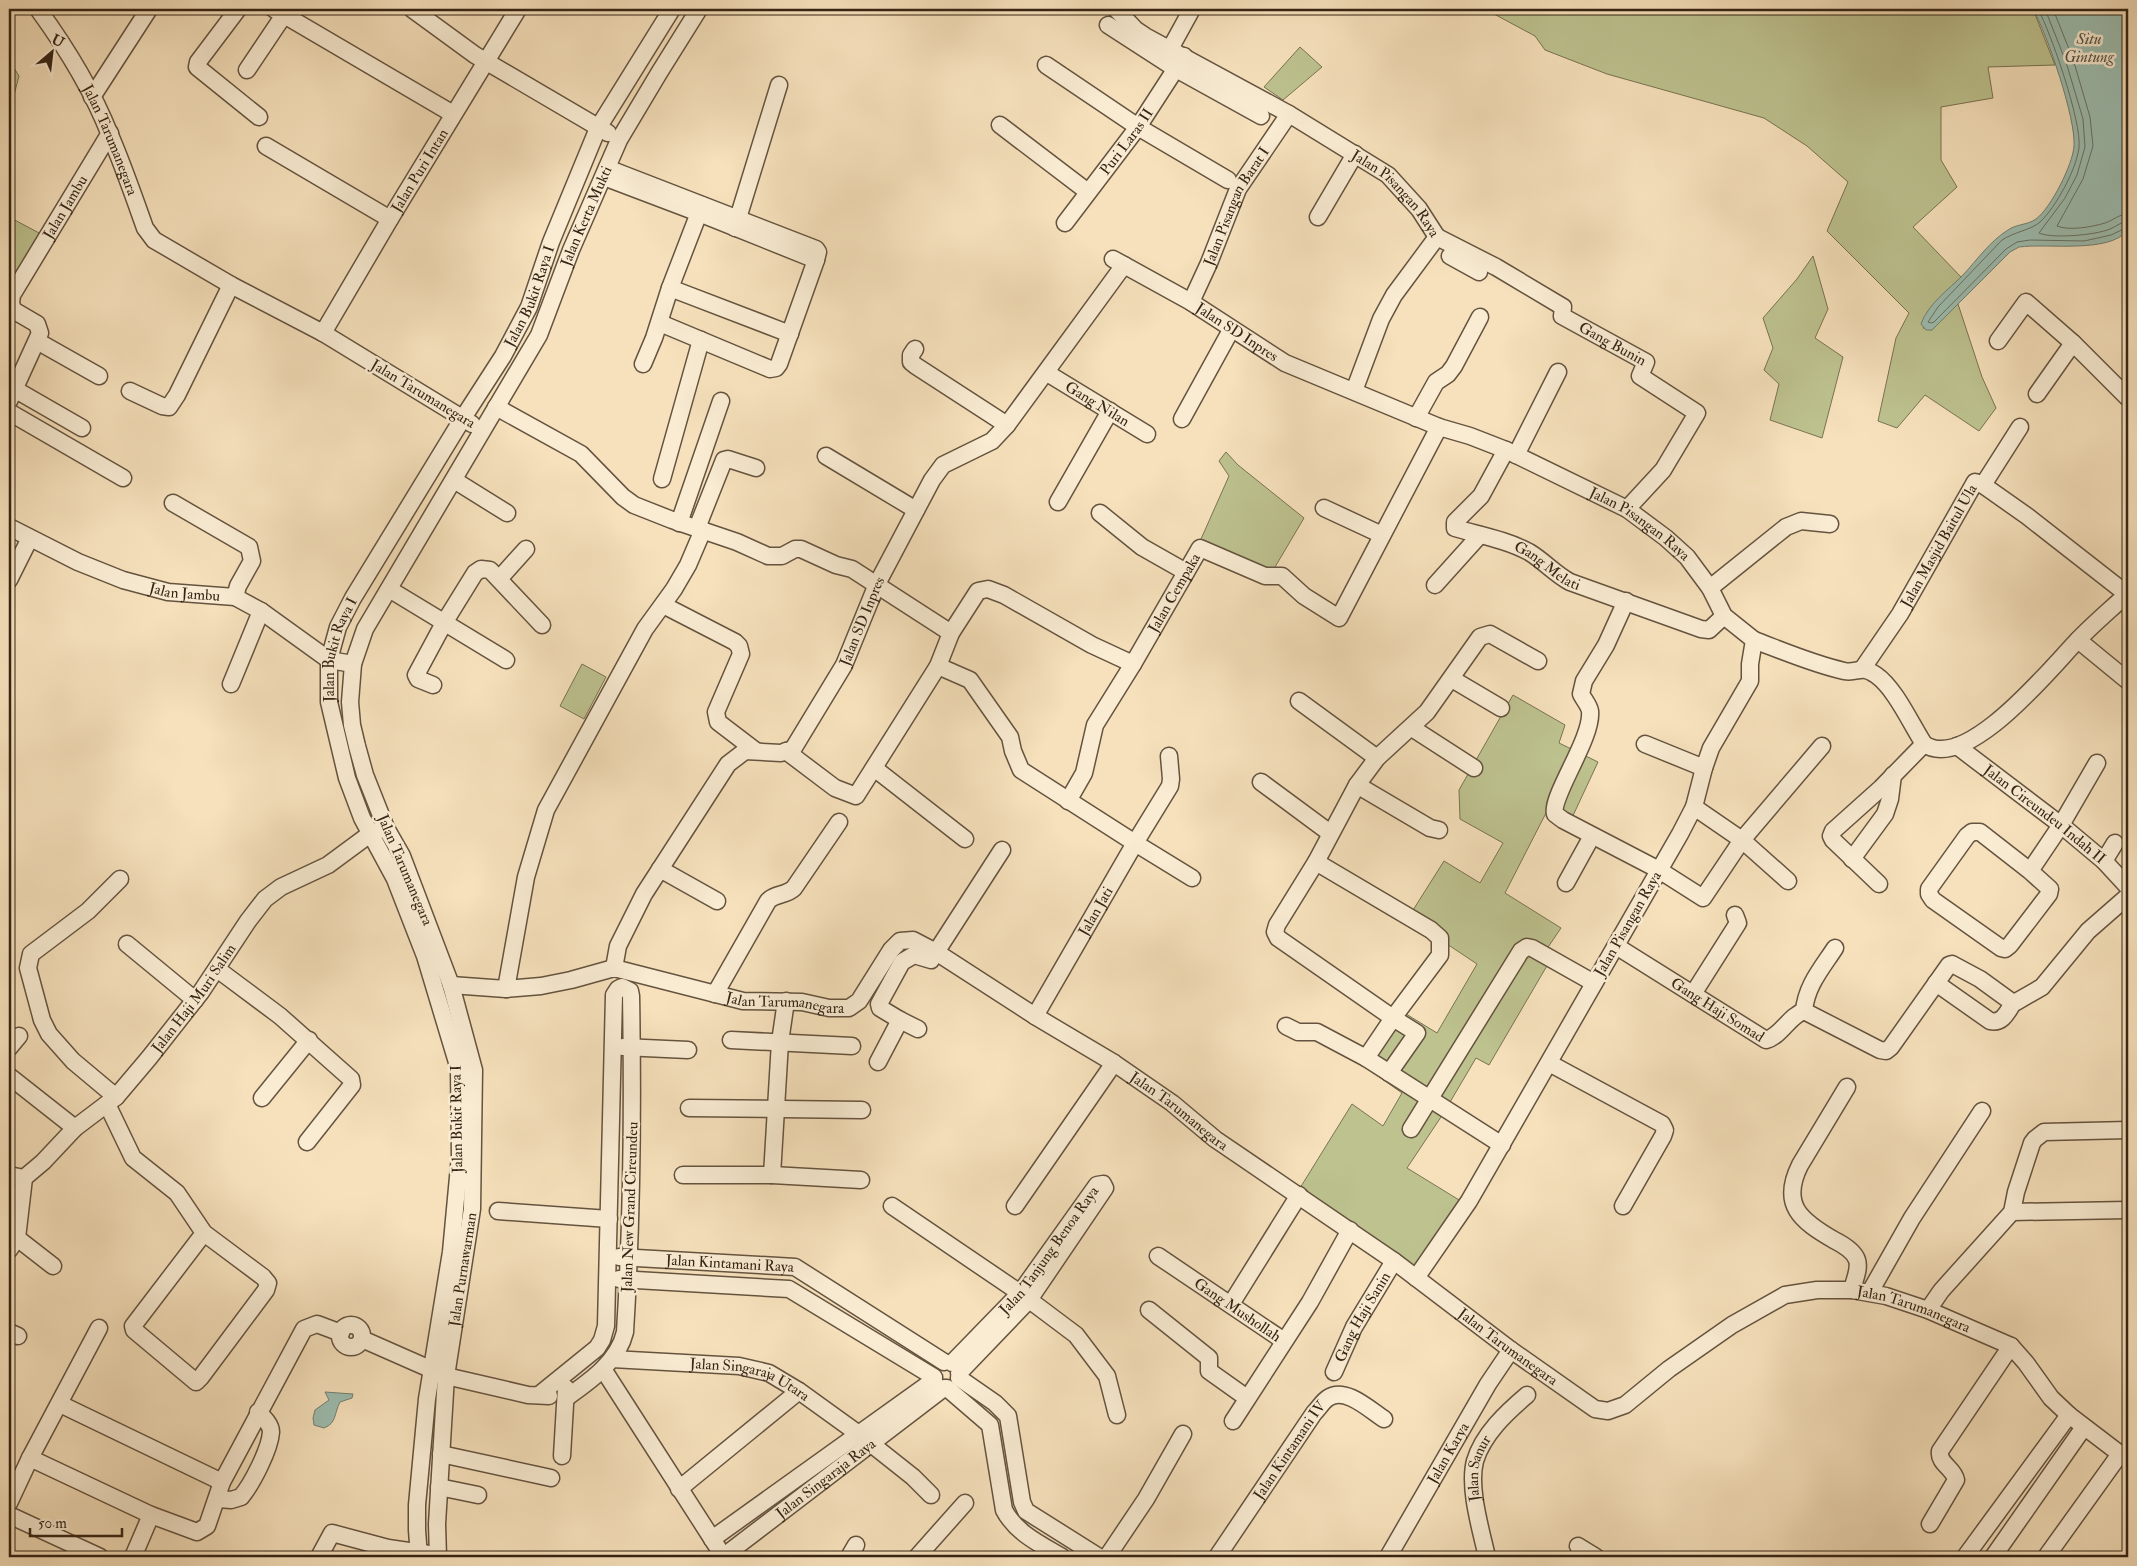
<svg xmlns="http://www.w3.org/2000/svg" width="2137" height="1566" viewBox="0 0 2137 1566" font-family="'IM FELL Double Pica',serif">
<rect width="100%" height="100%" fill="#f6e1bc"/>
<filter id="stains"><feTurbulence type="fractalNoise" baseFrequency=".004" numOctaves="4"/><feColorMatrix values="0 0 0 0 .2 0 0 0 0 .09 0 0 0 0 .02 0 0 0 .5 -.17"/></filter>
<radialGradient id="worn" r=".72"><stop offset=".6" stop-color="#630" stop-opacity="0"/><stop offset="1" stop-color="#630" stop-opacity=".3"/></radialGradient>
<g fill="#bdc28f" stroke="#797352">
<polygon points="1498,9 2033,9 2055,65 1988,67 1993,98 1941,107 1941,160 1957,187 1913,227 1961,277 1934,304 1923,328 1932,330 1958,304 1982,377 1996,408 1979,431 1925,395 1897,428 1878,421 1896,338 1909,313 1827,231 1848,182 1807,146 1764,118 1607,74 1545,50 1535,36 1494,14"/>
<polygon points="1300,47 1322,67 1283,100 1264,87"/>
<polygon points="9,60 19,76 9,114"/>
<polygon points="9,217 41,234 9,290"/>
<polygon points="1813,256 1828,309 1815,338 1843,357 1822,438 1770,420 1779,384 1764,370 1773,348 1763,318 1797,279"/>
<polygon points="1226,452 1238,465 1304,518 1265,584 1197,548 1229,476 1219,461"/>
<polygon points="582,664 606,677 584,719 560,706"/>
<polygon points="1513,695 1565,725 1559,743 1598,762 1570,822 1546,813 1505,893 1561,928 1540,959 1548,964 1489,1065 1476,1058 1443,1114 1407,1168 1464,1203 1420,1271 1300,1188 1352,1104 1383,1126 1402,1093 1365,1067 1398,1009 1437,1033 1477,964 1408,918 1444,861 1480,883 1503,843 1460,819 1459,790"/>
</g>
<g fill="#9dbeb1" stroke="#738073">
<path d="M2033,9H2128V230C2109,254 2047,243 2019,247L2010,252L1932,330H1926L1921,324C1928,304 1948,290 1963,275C1977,260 1990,241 2008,230C2016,224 2028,225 2036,219C2051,208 2073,164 2074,146C2076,118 2047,34 2033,9Z"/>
<path d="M325,1392L353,1394L352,1398L340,1402C334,1413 337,1423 324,1428L314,1425L313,1418L315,1410L329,1400Z"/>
</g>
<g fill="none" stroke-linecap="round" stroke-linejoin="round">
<g stroke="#697163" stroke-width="1">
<path d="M2038,9C2051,33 2082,122 2079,148C2076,170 2056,207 2040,222C2031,230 2014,232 2002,240L1938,307L1928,322L1931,323L1934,322L2006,249L2017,242L2030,240L2084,241L2111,235L2128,227"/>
<path d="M2045,9L2066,62L2083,119L2085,147L2077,175L2065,198L2039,233C2052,239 2096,235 2110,229C2117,226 2121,222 2128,221"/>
<path d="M2053,9L2073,59L2090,117L2093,146L2083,179L2057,226C2069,231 2092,227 2105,223C2114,220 2119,214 2128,214"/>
</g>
<g stroke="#65533f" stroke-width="19">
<g id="minor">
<path id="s1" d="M38,9C65,46 93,92 110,135C123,165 134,197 145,228L154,240L231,285L323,333L472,424"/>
<polyline points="238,9 198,62 197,67 259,117"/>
<polyline points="274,9 453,114"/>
<polyline points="412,9 475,55 608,133"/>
<path id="s2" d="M1116,9L1136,30L1145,36L1289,114L1388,175L1419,209L1437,237"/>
<polyline points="1108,25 1176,69 1261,116"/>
<polyline points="1170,49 1192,9"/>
<polyline points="1046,65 1138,127 1228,180"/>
<polyline points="247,70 288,9"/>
<polyline points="92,97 149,9"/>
<polyline points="1000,125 1088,192"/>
<polyline points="266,146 390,219"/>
<polyline points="604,177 699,213 816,260 818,252 816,249 607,168"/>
<polyline points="1318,217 1355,154"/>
<path id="s3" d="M1065,223L1138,127L1184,56"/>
<polyline points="735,228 779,85"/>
<path id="s4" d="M1437,237L1496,267L1563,307L1562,316L1646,362L1640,376L1697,413L1663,470L1627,509"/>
<polyline points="1450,256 1479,272"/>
<path id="s5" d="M1113,259L1191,302L1285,363L1439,427L1470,436L1506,450L1627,509L1666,538L1687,557L1710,588L1724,616L1754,640L1750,664V681L1711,748L1704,768L1694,807L1680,834L1469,1201L1416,1278"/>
<polyline points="670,288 790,334"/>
<path id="s6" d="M1191,302L1209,263L1238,189L1289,114"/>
<path id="s7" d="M13,310L11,303L12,295L110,133"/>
<polyline points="660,323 770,369 776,368 779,364 816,260"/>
<path id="s8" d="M323,333L390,219L518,9"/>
<polyline points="37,341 99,376"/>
<polyline points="1998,341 2026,302 2073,343 2128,398"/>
<polyline points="915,349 911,355 911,362 916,366 1007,425"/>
<polyline points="643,364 654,338 670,288 702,205"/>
<path id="s9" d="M1047,373L1147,434"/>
<polyline points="16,390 82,428"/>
<polyline points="130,391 162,406 169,407 177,395 231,285"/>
<polyline points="1354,391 1381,319 1394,295 1437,237"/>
<polyline points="2037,394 2073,343"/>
<polyline points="9,401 40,333 37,324 13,310"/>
<polyline points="496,407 581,454 623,497 634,505 672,520 737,542 768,556 782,556 795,549 801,549 836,565 852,569 951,633"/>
<polyline points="9,412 123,478"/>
<polyline points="1416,418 1436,382 1448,374 1454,366 1480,317"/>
<polyline points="1182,419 1231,330"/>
<path id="s10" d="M1506,450L1481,496L1455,522V528C1479,535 1507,540 1529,552C1544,561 1555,574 1570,582L1701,629L1709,630L1724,616"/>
<polyline points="1516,455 1558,372"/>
<polyline points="826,456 916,510"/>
<polyline points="662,479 701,340"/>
<polyline points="454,480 507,513"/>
<polyline points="1983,485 2020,427"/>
<polyline points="1058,502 1110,411"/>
<polyline points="173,503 249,547 252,561 238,586 235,597"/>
<polyline points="1324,508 1382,535"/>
<polyline points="1100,513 1142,547 1186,572"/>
<polyline points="679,523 721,401"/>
<path id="s11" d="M9,527L78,562L123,580L168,592L235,597L261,611L329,660L353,664"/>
<polyline points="697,528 724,460 728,459 756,468"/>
<polyline points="499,579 526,549"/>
<polyline points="9,580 30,538"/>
<polyline points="1435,585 1480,535"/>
<polyline points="1710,588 1786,527 1801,521 1830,524"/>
<polyline points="389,589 506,660"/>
<path d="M1626,601L1606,645L1584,681L1581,694C1584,700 1589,705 1590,711C1593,738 1550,797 1555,814L1563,820L1659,870L1703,898L1742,840L1788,881"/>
<polyline points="669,608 735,642 739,646 741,654 716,712 718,722 756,751"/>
<path d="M1754,640C1783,651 1813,664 1844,671C1858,674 1860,664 1876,675C1895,688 1911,724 1924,744C1966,773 2050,669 2076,642C2092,625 2110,610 2126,595"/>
<polyline points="2078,640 2128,681"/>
<path id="s12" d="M1863,668L1900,614L1975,482L1983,485L2027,516L2128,595"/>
<polyline points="1452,679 1501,708"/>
<polyline points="231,684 261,611"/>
<polyline points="433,685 418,679 416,675 444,623 475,573 481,569 490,570 542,625"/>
<polyline points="1299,701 1377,758"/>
<polyline points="1412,728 1474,768"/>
<polyline points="1645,744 1704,768"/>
<path id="s13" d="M1957,746L2061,825L2104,861L2128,887"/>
<polyline points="786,751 835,788 856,796 938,666"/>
<polyline points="1169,756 1171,779 1170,786 1135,843 1192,878"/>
<polyline points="874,768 965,839"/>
<polyline points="1261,782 1330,833"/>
<polyline points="1357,785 1430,828 1439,830"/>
<polyline points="1068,801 1084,773 1095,725 1133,664"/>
<polyline points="1694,807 1742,840 1822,746"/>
<polyline points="1852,859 1885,814 1890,799 1893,775"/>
<polyline points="2104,861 2115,843"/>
<polyline points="1316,862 1431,930 1440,938 1440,955 1393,1018 1417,1033 1389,1073"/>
<polyline points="660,869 717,901"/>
<polyline points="2030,871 1980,832 1972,832 1967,836 1929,889 1929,894 1933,900 2001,948 2005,949 2010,945 2049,894 2050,889 2030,871 2061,825 2097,763"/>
<polyline points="1566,883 1592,836"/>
<polyline points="1879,884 1833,840 1831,836 1833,831 1881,788 1924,744"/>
<polyline points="127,944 195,1000"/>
<path id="s14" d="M1616,946L1766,1040C1781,1036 1789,1016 1804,1011L1880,1050L1886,1051L1891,1047L1949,965L1952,964L1980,979L2013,1003L2016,1002L2042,987L2088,931L2128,896"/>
<path id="s15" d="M614,968L618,946L644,894L728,764L745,751L781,753L793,749L844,665L877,584L932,480L943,465L992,441L1007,425L1124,265"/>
<polyline points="217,969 280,1016 351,1079 352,1085 307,1142"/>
<path d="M1936,983L1990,1021C2002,1024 2007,1013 2013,1003"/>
<path id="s16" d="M451,985L506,989L541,986L571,980L614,968L743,1001L802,1002L829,1008H849L859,1001L891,950L900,941L913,940L936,952L1035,1016L1114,1063L1172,1103L1215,1139L1394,1261L1511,1350L1595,1409L1608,1411L1625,1405L1669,1369L1732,1325L1785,1295L1817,1290H1852L1886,1296L1928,1310L2011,1346L2026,1363L2051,1398L2069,1415L2128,1460"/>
<polyline points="506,989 526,877 546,810 645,629 674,589 688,565 703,530"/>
<path d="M715,994L768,901C775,893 786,896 794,888L839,822"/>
<polyline points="1693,994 1738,923 1735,915"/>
<path d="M1804,1011C1806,986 1822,968 1835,948"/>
<path id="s17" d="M1035,1016L1135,843L1021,770L1013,751L1010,737L970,680L938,666L951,633L978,591L988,589L1004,595L1092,645L1133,664L1200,548L1265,576H1282L1304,596L1339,618L1439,427"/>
<polyline points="900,1020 918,1029"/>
<polyline points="1286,1026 1298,1032 1317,1032 1366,1058"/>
<polyline points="731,1040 852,1046"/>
<polyline points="623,1047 688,1050"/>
<polyline points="9,1048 19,1036"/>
<polyline points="878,1062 900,1020 880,1008 879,1004 902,962 914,955 931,960 1002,850"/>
<polyline points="1549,1063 1662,1124 1665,1130 1663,1136 1623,1206"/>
<polyline points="9,1076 75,1128"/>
<path d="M1847,1087L1800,1165C1780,1205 1801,1221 1834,1240C1842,1244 1854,1251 1857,1260C1860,1269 1854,1281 1852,1290"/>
<polyline points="116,1097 73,1061 49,1034 42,1020 28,968 31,954 88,911 120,879"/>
<polyline points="262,1098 309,1040"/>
<polyline points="107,1104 133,1158 177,1193 204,1233 263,1277 268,1283 266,1290 201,1377 196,1382 134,1330 133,1326 204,1233"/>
<polyline points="689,1108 862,1110"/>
<polyline points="1411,1129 1521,951 1527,947 1532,948 1594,983"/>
<polyline points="1502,1145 1366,1058 1393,1018 1278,938 1275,932 1277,925 1316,862 1357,785 1377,758 1427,712 1480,637 1490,634 1538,661"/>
<path id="s18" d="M9,1175L24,1178L43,1162L75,1128L116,1097L149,1058L201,992L248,921L265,899L281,887L328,865L370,834L379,830"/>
<polyline points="683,1175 772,1175 861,1180"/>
<polyline points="772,1175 780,1042 786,1001"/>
<polyline points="892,1206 1020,1293 1076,1335 1107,1376 1117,1415"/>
<polyline points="1015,1206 1114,1063"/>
<polyline points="498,1211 609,1219"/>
<polyline points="2012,1212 2128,1210"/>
<polyline points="17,1238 53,1266"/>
<polyline points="9,1250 17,1238 24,1178"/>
<path id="s19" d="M1158,1256L1284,1341"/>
<path id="s20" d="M619,1257L795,1267L944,1362"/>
<polyline points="619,1279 789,1289 934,1377"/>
<polyline points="1870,1292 1912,1218 1982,1111"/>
<polyline points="1231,1304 1299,1195"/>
<polyline points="1149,1310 1209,1358 1209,1371 1247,1398"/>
<polyline points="1928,1310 1941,1291 2012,1212 2016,1192 2032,1143 2035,1139 2044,1132 2128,1130"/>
<circle cx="351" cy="1336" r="11"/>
<polyline points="9,1332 18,1336"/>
<polyline points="362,1339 446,1376 528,1395 549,1396"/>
<path id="s21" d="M612,1359L739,1366L769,1373L799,1391L860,1435L913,1477L931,1495"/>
<path id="s22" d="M952,1363L1020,1293L1097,1185L1103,1184L1105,1188L1029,1300L959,1373"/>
<polyline points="603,1369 718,1548"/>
<path id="s23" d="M1334,1372L1354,1327L1394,1261"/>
<polyline points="959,1378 995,1403 1008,1416 1022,1502 1026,1511 1099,1557"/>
<path d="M947,1388L990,1425L1004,1510C1016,1533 1040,1544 1062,1557"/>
<path d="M539,1395L597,1348L602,1340L606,1326L614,995L618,989L622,987L630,991L631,996C633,1108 632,1220 625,1332C618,1362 590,1381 566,1398"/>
<polyline points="60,1404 222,1482"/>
<polyline points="1233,1421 1310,1302 1350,1230"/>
<polyline points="441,1454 551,1478"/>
<polyline points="562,1456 566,1388"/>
<polyline points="30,1458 151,1515 197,1532 207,1526 222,1482 304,1329 317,1324 341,1333"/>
<polyline points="439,1487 478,1495"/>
<polyline points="679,1489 799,1391"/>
<path d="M218,1499L231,1500L241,1497C252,1484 270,1449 271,1432C271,1424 263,1417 258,1412"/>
<polyline points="9,1503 30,1458 99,1328"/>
<polyline points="9,1515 100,1557"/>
<path d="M1930,1524L1956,1480C1954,1468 1938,1464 1940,1451L2011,1346"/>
<polyline points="712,1539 934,1380"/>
<polyline points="1578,1546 1596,1557"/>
<path id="s24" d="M724,1556L944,1388"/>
<polyline points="133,1557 151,1515"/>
<polyline points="319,1557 332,1533 388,1548 429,1554"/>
<path id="s25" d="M419,1557L417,1530V1505L427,1399L451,1252L460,1156L459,1069L425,956L395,879L362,818L347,778L329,702V660L338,627L353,598L463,418L503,356L529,307L551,242L598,128L672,9"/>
<path id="s26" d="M438,1557L437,1524L446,1376L472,1209L474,1070L451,985L402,856L386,828L365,775L357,746L352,725L350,702L353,664L365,629L539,335L571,250L619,140L659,73L699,9"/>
<polyline points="849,1557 856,1545"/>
<polyline points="917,1557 965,1503"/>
<polyline points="1107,1557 1146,1499 1183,1434"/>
<path id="s27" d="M1217,1557L1314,1413C1319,1408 1323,1401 1328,1398C1345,1386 1370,1410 1384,1419"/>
<path id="s28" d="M1388,1557L1488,1384L1511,1350"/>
<path id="s29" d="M1487,1557C1481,1530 1468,1488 1475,1461C1483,1434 1507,1412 1527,1395"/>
<polyline points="1965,1557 2069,1415"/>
<polyline points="1993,1557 2084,1427"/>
<polyline points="2046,1557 2120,1454"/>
</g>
</g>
<use href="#minor" stroke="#f9ecd3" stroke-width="16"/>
</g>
<g text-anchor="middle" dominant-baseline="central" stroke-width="5" stroke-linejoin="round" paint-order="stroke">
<g font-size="15" fill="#352415" stroke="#f9ecd3">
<text stroke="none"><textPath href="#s1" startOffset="150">Jalan Tarumanegara</textPath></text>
<text stroke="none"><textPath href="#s3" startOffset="102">Puri Laras II</textPath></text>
<text stroke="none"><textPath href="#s8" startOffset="189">Jalan Puri Intan</textPath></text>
<text stroke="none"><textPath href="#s2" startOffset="338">Jalan Pisangan Raya</textPath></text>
<text stroke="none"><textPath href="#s6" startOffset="106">Jalan Pisangan Barat I</textPath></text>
<text stroke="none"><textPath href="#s7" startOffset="118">Jalan Jambu</textPath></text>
<text stroke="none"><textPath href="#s26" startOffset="1424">Jalan Kerta Mukti</textPath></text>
<text stroke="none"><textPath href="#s25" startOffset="1341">Jalan Bukit Raya I</textPath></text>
<text stroke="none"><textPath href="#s5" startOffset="144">Jalan SD Inpres</textPath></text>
<text stroke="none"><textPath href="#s4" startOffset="211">Gang Bunin</textPath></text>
<text transform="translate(423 394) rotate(31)">Jalan Tarumanegara</text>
<text stroke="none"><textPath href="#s9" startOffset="59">Gang Nilan</textPath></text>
<text stroke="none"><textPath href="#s5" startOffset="592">Jalan Pisangan Raya</textPath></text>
<text stroke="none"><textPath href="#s12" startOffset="144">Jalan Masjid Baitul Ula</textPath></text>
<text stroke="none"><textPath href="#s10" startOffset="196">Gang Melati</textPath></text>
<text stroke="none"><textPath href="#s11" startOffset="189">Jalan Jambu</textPath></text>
<text stroke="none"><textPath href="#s17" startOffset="816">Jalan Cempaka</textPath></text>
<text stroke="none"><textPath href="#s15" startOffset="451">Jalan SD Inpres</textPath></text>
<text stroke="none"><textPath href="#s25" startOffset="936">Jalan Bukit Raya I</textPath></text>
<text stroke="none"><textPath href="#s13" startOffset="111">Jalan Cireundeu Indah II</textPath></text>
<text transform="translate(405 870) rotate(67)">Jalan Tarumanegara</text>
<text stroke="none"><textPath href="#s17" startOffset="121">Jalan Jati</textPath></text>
<text transform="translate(1628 924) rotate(-60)">Jalan Pisangan Raya</text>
<text stroke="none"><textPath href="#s18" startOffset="264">Jalan Haji Muri Salim</textPath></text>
<text stroke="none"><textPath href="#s16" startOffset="341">Jalan Tarumanegara</textPath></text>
<text stroke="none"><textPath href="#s14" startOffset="120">Gang Haji Somad</textPath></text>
<text stroke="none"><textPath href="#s16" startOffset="820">Jalan Tarumanegara</textPath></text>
<text transform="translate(457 1119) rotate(-91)">Jalan Bukit Raya I</text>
<text transform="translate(630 1207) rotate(-88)">Jalan New Grand Cireundeu</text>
<text stroke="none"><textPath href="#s22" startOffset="149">Jalan Tanjung Benoa Raya</textPath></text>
<text stroke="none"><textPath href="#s20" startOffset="111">Jalan Kintamani Raya</textPath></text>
<text stroke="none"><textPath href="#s26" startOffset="289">Jalan Purnawarman</textPath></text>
<text stroke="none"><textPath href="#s19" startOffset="96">Gang Mushollah</textPath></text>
<text stroke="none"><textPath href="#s16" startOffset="1690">Jalan Tarumanegara</textPath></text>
<text stroke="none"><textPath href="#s23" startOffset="62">Gang Haji Sanin</textPath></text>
<text stroke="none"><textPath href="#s16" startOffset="1225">Jalan Tarumanegara</textPath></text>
<text stroke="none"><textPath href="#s21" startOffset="141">Jalan Singaraja Utara</textPath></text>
<text stroke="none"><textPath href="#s27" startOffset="129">Jalan Kintamani IV</textPath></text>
<text stroke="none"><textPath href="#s28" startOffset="120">Jalan Karya</textPath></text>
<text stroke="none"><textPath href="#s29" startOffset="91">Jalan Sanur</textPath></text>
<text stroke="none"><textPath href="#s24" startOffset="128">Jalan Singaraja Raya</textPath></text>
</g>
<g font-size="16" font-style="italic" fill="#545244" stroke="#f9ecd3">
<text x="2089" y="39">Situ<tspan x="2089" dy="18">Gintung</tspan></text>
</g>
</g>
<rect width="2137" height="1566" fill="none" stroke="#f6e1bc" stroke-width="30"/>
<rect x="10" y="10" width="2117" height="1546" fill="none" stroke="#352415" stroke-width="2.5"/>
<rect x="15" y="15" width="2107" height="1536" fill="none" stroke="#352415"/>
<g transform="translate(52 52) rotate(28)" stroke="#f9ecd3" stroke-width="4" paint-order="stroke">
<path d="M0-4L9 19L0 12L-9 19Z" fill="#352415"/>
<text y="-8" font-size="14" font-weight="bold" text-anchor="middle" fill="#352415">U</text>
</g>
<path d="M30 1528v8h92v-8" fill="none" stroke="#352415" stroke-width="2.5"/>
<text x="38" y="1528" font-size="15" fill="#352415" stroke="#f9ecd3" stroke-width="4" paint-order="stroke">50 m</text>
<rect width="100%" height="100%" filter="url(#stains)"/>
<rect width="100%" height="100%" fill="url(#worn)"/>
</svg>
